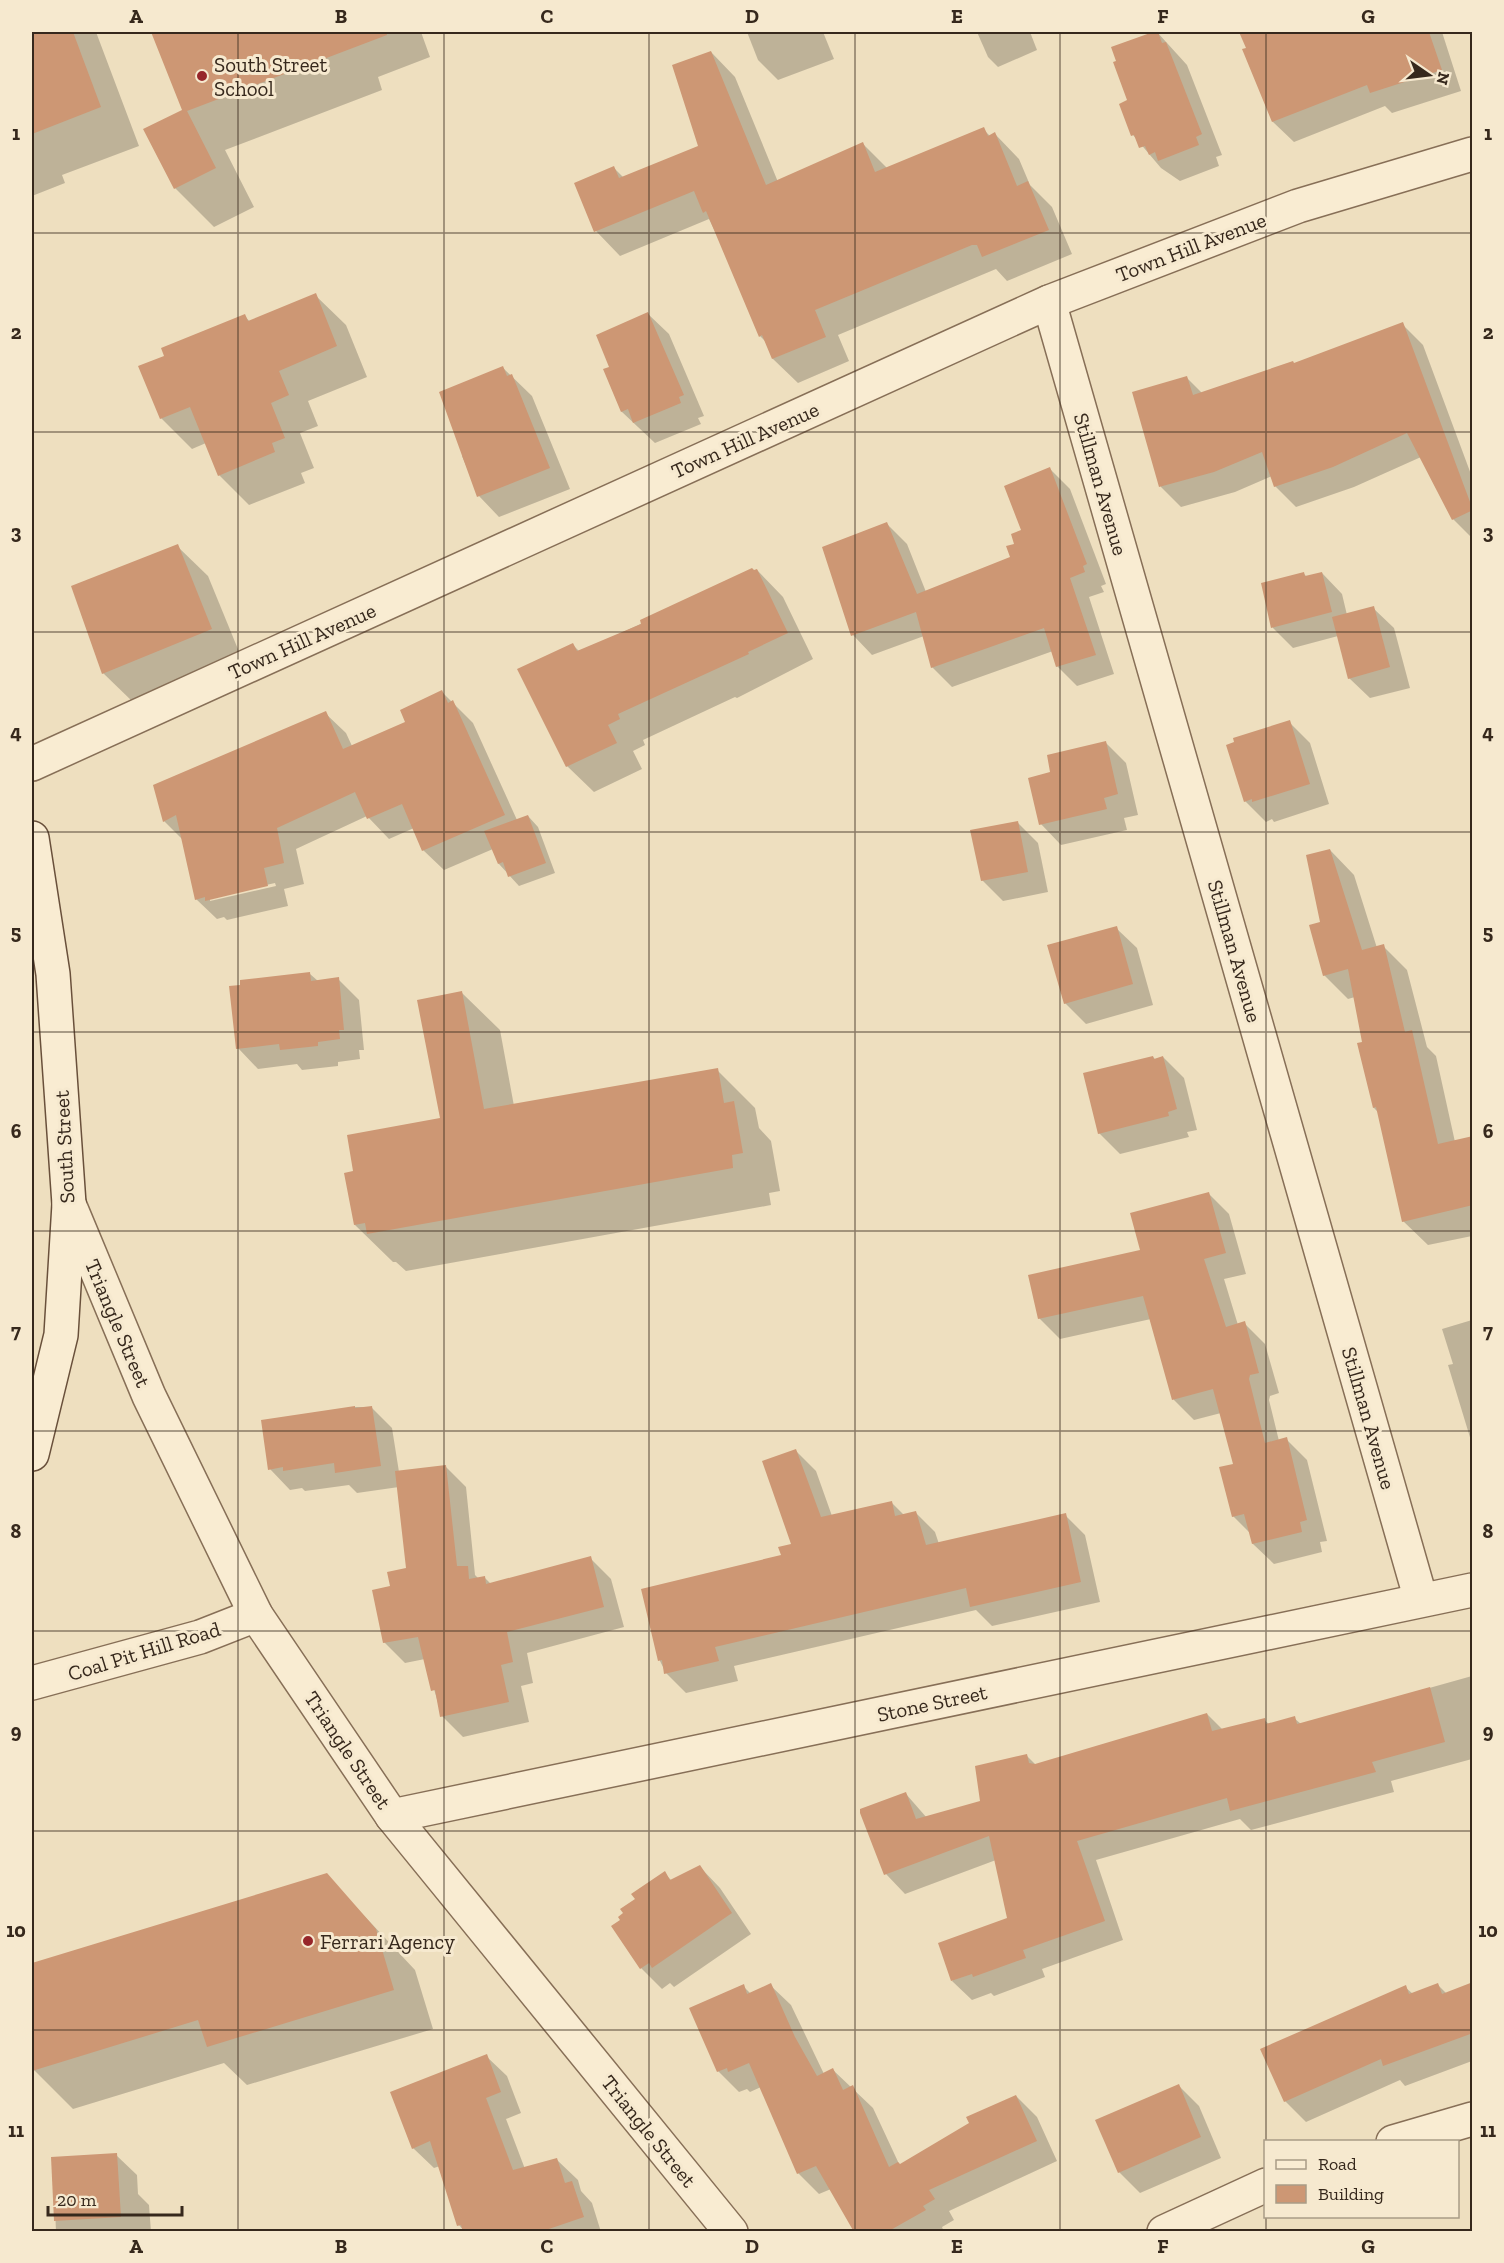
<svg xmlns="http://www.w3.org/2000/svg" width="1504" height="2263" viewBox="0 0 1504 2263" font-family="'Zilla Slab',serif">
<rect width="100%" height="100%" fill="#eedfbf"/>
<g fill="#0003" fill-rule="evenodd">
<polygon points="32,32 96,32 139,146 62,175 65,183 32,196"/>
<polygon points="155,32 421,32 430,57 378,77 382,90 225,150 254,207 214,227 175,188 184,110"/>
<polygon points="747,32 823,32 834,59 778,80 758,60"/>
<polygon points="977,32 1030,32 1037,50 998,67 988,57"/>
<polygon points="1157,32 1187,65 1222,155 1216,157 1219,166 1180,181 1161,168 1133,135 1129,101 1113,48"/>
<polygon points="1253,32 1442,32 1461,91 1392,113 1385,106 1294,142 1273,122 1248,49"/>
<polygon points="711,52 735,77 778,182 863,144 888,169 983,129 990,136 995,134 1019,159 1030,185 1052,207 1072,254 1007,281 996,269 838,335 849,361 798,383 773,359 767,343 760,336 732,266 709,219 620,256 596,231 614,168 624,178 700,147"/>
<polygon points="315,295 346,325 367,377 308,401 318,426 300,433 314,468 301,473 305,483 249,505 219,475 206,443 192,449 161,418 166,357 245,316 250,322"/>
<polygon points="648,314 669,334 704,416 698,418 701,424 655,443 622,412 605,370 611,368"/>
<polygon points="1402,324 1423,345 1472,477 1472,538 1453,519 1421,457 1354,487 1296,507 1275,486 1272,476 1235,492 1181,507 1161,487 1134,393 1187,378 1203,394 1295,365"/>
<polygon points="503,368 532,396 570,489 499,517 479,496 462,456 465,454"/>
<polygon points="1050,469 1070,489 1106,584 1101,586 1104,592 1089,597 1114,674 1077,686 1057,666 1053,651 952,687 932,667 924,636 872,655 853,635 824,548 887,524 907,544 926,592 1012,557"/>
<polygon points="177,546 208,576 242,659 134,703 103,673"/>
<polygon points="757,570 783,597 813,659 737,698 735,697 643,740 645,745 633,751 642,769 594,792 567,766 573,645 580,652"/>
<polygon points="1322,573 1342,594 1347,615 1373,608 1394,628 1410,688 1370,698 1349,678 1338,636 1293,648 1273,628 1262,584 1304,574 1307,577"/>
<path d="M442,692L473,723L517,820L528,816L538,827L555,873L519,886L499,864L493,849L444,870L423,850L414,828L389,839L367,816L296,849L304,884L284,889L288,906L227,920L224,917L217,919L196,899L183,840L164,821L325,713L346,733L352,746L407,723ZM275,883L276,886L210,901V898Z"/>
<polygon points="1289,722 1310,743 1329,804 1274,822 1272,819 1266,822 1245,801"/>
<polygon points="1105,742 1126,763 1138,815 1124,818 1127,830 1061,845 1041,824 1052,773"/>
<polygon points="1017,822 1038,843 1048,892 1003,901 982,880"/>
<polygon points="1330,850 1354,875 1377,948 1383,946 1407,970 1427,1047 1436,1056 1455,1142 1472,1138 1472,1236 1428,1245 1403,1221 1379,1113 1374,1108 1355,997 1348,999 1324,975 1322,923"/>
<polygon points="1116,928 1137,948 1153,1005 1086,1024 1065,1003"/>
<polygon points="310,974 318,981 338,979 359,1000 364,1050 359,1050 360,1059 338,1062 338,1066 302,1070 297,1064 258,1069 238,1048"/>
<polygon points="462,993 500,1030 514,1106 717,1070 755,1108 759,1128 771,1141 780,1191 769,1193 771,1205 406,1271 396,1262 393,1262 355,1225 355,1172 441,1119"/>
<polygon points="1153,1057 1156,1060 1163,1057 1184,1078 1197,1130 1187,1132 1189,1137 1120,1154 1099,1133"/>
<polygon points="1208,1193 1229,1214 1246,1274 1224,1279 1238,1325 1244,1323 1265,1344 1279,1393 1270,1396 1269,1400 1279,1441 1286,1439 1307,1460 1327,1541 1320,1542 1322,1552 1274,1564 1253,1544 1250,1533 1233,1516 1235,1465 1221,1413 1194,1420 1174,1400 1151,1319 1060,1339 1039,1318 1142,1251"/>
<polygon points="32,1196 34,1214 32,1214"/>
<polygon points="1472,1320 1472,1444 1448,1365 1453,1364 1442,1329"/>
<polygon points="355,1407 371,1407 392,1428 399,1472 445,1466 466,1487 475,1575 479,1579 484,1577 491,1584 590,1558 611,1579 624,1627 527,1653 533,1683 521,1686 529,1722 463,1737 442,1716 425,1659 405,1663 384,1642 392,1587 408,1569 399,1487 357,1493 349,1485 305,1491 302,1488 290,1490 270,1469"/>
<polygon points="796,1451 816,1471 832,1516 891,1502 904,1515 915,1512 935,1532 939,1544 1065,1515 1085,1535 1100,1602 992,1626 976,1610 734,1666 738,1681 686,1693 666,1673 660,1661 643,1590 782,1557 793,1545"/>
<polygon points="1472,1676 1472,1759 1391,1781 1394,1792 1251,1830 1240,1819 1096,1860 1123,1940 1042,1969 1045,1977 994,1996 991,1993 972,2000 952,1981 1008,1919 996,1860 905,1894 886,1874 906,1794 927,1818 982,1802 1026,1755 1036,1765 1207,1714 1223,1730 1264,1720 1269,1724 1294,1718 1301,1724"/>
<polygon points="700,1867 720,1888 751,1934 674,1987 670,1983 662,1989 641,1968 613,1926 622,1920 637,1900 664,1873 672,1881"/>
<polygon points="326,1875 415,1970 433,2029 247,2085 224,2063 73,2109 34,2070 32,1964"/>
<polygon points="1472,1984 1472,2061 1405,2086 1400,2080 1306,2122 1285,2101 1405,1987 1413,1994 1438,1985 1447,1994"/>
<polygon points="770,1985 791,2005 824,2074 833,2070 873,2108 900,2166 1016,2096 1037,2117 1057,2161 949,2211 954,2220 942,2227 944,2232 855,2232 831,2189 819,2194 798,2173 761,2087 750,2092 747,2089 739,2092 718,2071 691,2008 743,1986 751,1994"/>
<polygon points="486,2056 507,2076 521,2113 506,2119 525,2169 557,2160 578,2180 581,2191 592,2203 601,2232 465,2232 459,2225 440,2166 434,2168 413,2148"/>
<polygon points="1178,2085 1199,2106 1221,2158 1140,2193 1119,2172"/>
<polygon points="116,2155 137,2175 138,2194 149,2205 151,2232 56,2232 53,2158"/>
</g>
<g fill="#cd9774">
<polygon points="32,32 73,32 101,107 32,134"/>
<polygon points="151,32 386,32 387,35 187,111 216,168 174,189 143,129 182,110"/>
<polygon points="1153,32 1158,32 1162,43 1166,42 1202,134 1196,137 1199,145 1158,161 1155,152 1149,155 1145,146 1139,148 1134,135 1131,136 1119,104 1127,100 1113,62 1116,61 1111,47"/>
<polygon points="1239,32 1429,32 1442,70 1370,93 1367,85 1272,122 1242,49 1246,48"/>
<polygon points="711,51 766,185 863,142 875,172 984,127 988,136 995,132 1017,186 1028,181 1049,230 982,257 977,245 972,245 815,310 826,337 772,359 762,335 759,337 706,211 703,213 694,191 594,232 574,183 614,166 619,178 698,146 672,65"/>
<polygon points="316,293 337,346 279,371 289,395 271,403 285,438 272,443 275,452 218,476 190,407 160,419 138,366 164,356 161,348 245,314 248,321"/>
<polygon points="648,312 684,395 679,397 681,403 633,423 628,409 621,412 603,369 609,367 596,335"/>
<polygon points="1403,322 1473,510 1452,520 1407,433 1333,467 1274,487 1262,452 1214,472 1159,487 1132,392 1187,376 1193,395 1293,361 1294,363"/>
<polygon points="503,366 507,376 512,374 550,468 477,497 439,392"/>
<polygon points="1050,467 1087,564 1083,566 1085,572 1070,578 1096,655 1056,667 1044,628 931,668 916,612 851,636 822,547 887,522 917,594 1010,557 1006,546 1014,544 1011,534 1021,530 1004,486"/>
<polygon points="178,544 212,629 102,674 71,586"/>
<polygon points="752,568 754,570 757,569 788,633 748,652 749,654 618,714 620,719 608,725 617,743 566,767 517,669 573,643 577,651 641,624 640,620"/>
<polygon points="1304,572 1305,576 1322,572 1332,612 1271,628 1261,583"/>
<polygon points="1374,606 1390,667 1348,679 1332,617"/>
<polygon points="442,690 448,703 453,700 505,815 422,851 402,804 367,819 355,792 277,828 284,863 264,868 268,886 205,901 205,897 195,900 176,815 163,822 153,785 326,711 343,749 405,722 400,710"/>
<polygon points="1290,720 1310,784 1252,802 1252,799 1244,802 1226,745 1234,742 1233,738"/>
<polygon points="1106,741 1118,794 1104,798 1107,809 1039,825 1028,778 1050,772 1047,755"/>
<polygon points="528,815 546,863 508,877 503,862 498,864 484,831"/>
<polygon points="1018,821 1028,872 981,881 970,830"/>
<polygon points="1330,849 1362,950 1384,944 1405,1032 1412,1030 1438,1144 1473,1136 1473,1205 1402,1222 1376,1107 1373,1108 1357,1043 1362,1042 1348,969 1323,976 1309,925 1320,922 1306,855"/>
<polygon points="1117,926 1133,984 1064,1004 1047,945"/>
<polygon points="310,972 311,981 339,977 344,1030 339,1030 340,1039 318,1042 318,1046 280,1050 279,1044 236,1049 229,986 240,985 240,980"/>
<polygon points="462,991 484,1109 718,1068 724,1103 734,1101 743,1153 732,1155 733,1168 367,1234 365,1223 354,1225 344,1173 353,1171 347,1135 440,1118 417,1000"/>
<polygon points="1153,1056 1154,1059 1163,1056 1177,1109 1168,1112 1169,1116 1098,1134 1083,1073"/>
<polygon points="1209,1192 1226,1253 1204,1259 1226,1327 1245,1321 1259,1373 1250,1375 1249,1379 1265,1443 1287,1437 1307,1520 1300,1522 1302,1532 1252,1544 1244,1514 1232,1517 1219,1467 1233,1464 1213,1389 1172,1400 1143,1296 1038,1319 1028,1275 1140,1250 1130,1213"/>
<polygon points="355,1406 355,1408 372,1406 381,1466 335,1473 334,1463 283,1471 283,1467 268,1470 261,1420"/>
<polygon points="796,1449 821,1517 892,1501 895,1516 916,1511 926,1545 1066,1513 1081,1582 970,1607 966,1588 715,1647 719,1661 664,1674 662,1660 658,1661 641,1589 781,1555 778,1547 791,1544 762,1461"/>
<polygon points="446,1465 457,1566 468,1566 469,1579 485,1576 486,1584 591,1556 604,1607 507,1632 513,1662 501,1665 509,1702 440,1717 435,1690 431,1691 418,1637 383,1643 372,1590 390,1586 387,1572 406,1568 395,1471"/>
<polygon points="1430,1687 1445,1742 1372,1762 1376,1772 1230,1811 1227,1798 1077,1841 1105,1921 1023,1950 1026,1958 973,1977 972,1974 951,1981 938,1943 1007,1918 989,1836 884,1875 860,1813 860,1809 906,1792 916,1819 980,1801 975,1766 1027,1754 1029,1763 1035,1764 1207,1713 1212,1731 1265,1718 1266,1724 1295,1716 1297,1724"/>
<polygon points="700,1865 732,1913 652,1968 649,1963 640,1969 611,1926 620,1920 618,1917 623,1913 620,1909 635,1899 631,1894 665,1871 670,1880"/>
<polygon points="327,1873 376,1929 394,1990 207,2047 198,2020 32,2071 32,1963"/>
<polygon points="1473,1982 1473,2033 1383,2066 1381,2059 1284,2102 1260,2049 1406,1985 1409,1994 1438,1983 1442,1994"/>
<polygon points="771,1983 795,2037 817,2076 833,2068 843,2090 853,2085 889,2167 898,2162 900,2164 969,2123 966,2117 1016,2095 1037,2141 929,2190 935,2199 923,2206 926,2210 887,2232 854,2232 816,2166 797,2174 749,2063 728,2072 727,2068 717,2072 689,2008 744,1984 747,1994"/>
<polygon points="487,2054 501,2092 486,2098 513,2170 557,2158 565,2183 572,2181 584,2217 540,2232 463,2232 461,2225 457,2226 430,2141 412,2149 390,2092"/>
<polygon points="1179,2084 1201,2137 1118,2173 1095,2120"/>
<polygon points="117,2153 121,2217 54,2221 51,2157"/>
</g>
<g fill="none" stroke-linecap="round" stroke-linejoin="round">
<g stroke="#876f57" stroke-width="36">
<g id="minor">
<polyline points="1049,302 1421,1600"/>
<polyline points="32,1683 200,1637 256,1615"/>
<polyline points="392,1816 1472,1590"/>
<polyline points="1393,2142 1472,2119"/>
<polyline points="1164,2232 1266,2185"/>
</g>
</g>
<g stroke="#876f57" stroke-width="36">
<g id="tertiary">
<polyline points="32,764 1049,302 1298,206 1472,154"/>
<polyline points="69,1204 149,1396 256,1615 392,1816 731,2232"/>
</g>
</g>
<g stroke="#69503b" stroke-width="36">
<polyline id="secondary" points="32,838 53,974 69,1204 61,1335 32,1454"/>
</g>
<use href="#minor" stroke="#f9ecd2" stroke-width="33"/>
<use href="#tertiary" stroke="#f9ecd2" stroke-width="33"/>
<use href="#secondary" stroke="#f9ecd2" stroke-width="33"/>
</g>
<path fill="none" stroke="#36281c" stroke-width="1.5" stroke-opacity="0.55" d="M238,32V2232M444,32V2232M649,32V2232M855,32V2232M1060,32V2232M1266,32V2142M32,233H1472M32,432H1472M32,632H1472M32,832H1472M32,1032H1472M32,1231H1472M32,1431H1472M32,1631H1472M32,1831H1472M32,2030H1472M1266,2216V2232"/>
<g fill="#97262a" stroke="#f6e9cf" stroke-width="2">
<circle cx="202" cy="76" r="6"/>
<circle cx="308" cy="1941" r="6"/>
</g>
<g text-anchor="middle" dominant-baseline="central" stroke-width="6" stroke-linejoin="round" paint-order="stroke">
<g font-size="21" fill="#36281c" stroke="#f6e9cf" text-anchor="start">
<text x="214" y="64">South Street<tspan x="214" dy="24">School</tspan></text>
<text x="320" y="1941">Ferrari Agency</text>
</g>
<g font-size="21" fill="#36281c" stroke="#f6e9cf">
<text transform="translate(1191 247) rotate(-21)">Town Hill Avenue</text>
<text transform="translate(745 440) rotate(-24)">Town Hill Avenue</text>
<text transform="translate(1101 484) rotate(74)">Stillman Avenue</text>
<text transform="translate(302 641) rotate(-24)">Town Hill Avenue</text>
<text transform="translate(1235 951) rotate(74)">Stillman Avenue</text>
<text transform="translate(64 1147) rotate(-93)">South Street</text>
<text transform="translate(118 1323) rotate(67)">Triangle Street</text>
<text transform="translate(1369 1418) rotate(74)">Stillman Avenue</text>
<text transform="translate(144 1651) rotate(-17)">Coal Pit Hill Road</text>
<text transform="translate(932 1703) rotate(-12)">Stone Street</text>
<text transform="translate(348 1750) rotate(56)">Triangle Street</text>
<text transform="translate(649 2131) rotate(51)">Triangle Street</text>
</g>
</g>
<rect width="1504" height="2263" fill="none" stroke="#f6e9cf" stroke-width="66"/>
<rect x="1264" y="2140" width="195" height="78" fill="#f6e9cf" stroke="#a99c87" stroke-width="1.5"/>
<rect x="1276" y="2160" width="30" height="9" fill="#f9ecd2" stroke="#a99c87" stroke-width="1.5"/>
<text x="1318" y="2170" font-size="18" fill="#36281c">Road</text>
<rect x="1276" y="2185" width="30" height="18" fill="#cd9774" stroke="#a99c87" stroke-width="1.5"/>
<text x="1318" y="2200" font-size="18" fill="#36281c">Building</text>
<g transform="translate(1429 75) rotate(104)" stroke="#f6e9cf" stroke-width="4.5" paint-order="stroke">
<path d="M0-4.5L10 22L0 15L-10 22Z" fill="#36281c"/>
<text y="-9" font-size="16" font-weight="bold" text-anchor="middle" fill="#36281c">N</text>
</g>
<path d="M48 2206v9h134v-9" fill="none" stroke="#36281c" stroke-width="3"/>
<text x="57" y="2206" font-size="18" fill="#36281c" stroke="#f6e9cf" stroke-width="4.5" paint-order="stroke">20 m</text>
<rect x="33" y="33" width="1438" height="2197" fill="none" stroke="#36281c" stroke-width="2"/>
<g font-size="20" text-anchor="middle" font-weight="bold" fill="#36281c">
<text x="136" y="23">A</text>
<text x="341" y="23">B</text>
<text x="547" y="23">C</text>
<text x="752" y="23">D</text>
<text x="957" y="23">E</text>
<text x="1163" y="23">F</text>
<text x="1368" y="23">G</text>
<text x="16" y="140">1</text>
<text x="1488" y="140">1</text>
<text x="16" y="339">2</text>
<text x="1488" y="339">2</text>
<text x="16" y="539">3</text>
<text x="1488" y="539">3</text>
<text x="16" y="739">4</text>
<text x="1488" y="739">4</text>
<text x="16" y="939">5</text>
<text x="1488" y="939">5</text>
<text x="16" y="1138">6</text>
<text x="1488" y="1138">6</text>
<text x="16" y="1338">7</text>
<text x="1488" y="1338">7</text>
<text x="16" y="1538">8</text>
<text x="1488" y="1538">8</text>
<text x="16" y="1738">9</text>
<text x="1488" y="1738">9</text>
<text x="16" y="1937">10</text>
<text x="1488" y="1937">10</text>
<text x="16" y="2137">11</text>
<text x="1488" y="2137">11</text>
<text x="136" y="2253">A</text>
<text x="341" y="2253">B</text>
<text x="547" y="2253">C</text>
<text x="752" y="2253">D</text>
<text x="957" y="2253">E</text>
<text x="1163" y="2253">F</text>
<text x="1368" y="2253">G</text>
</g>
</svg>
